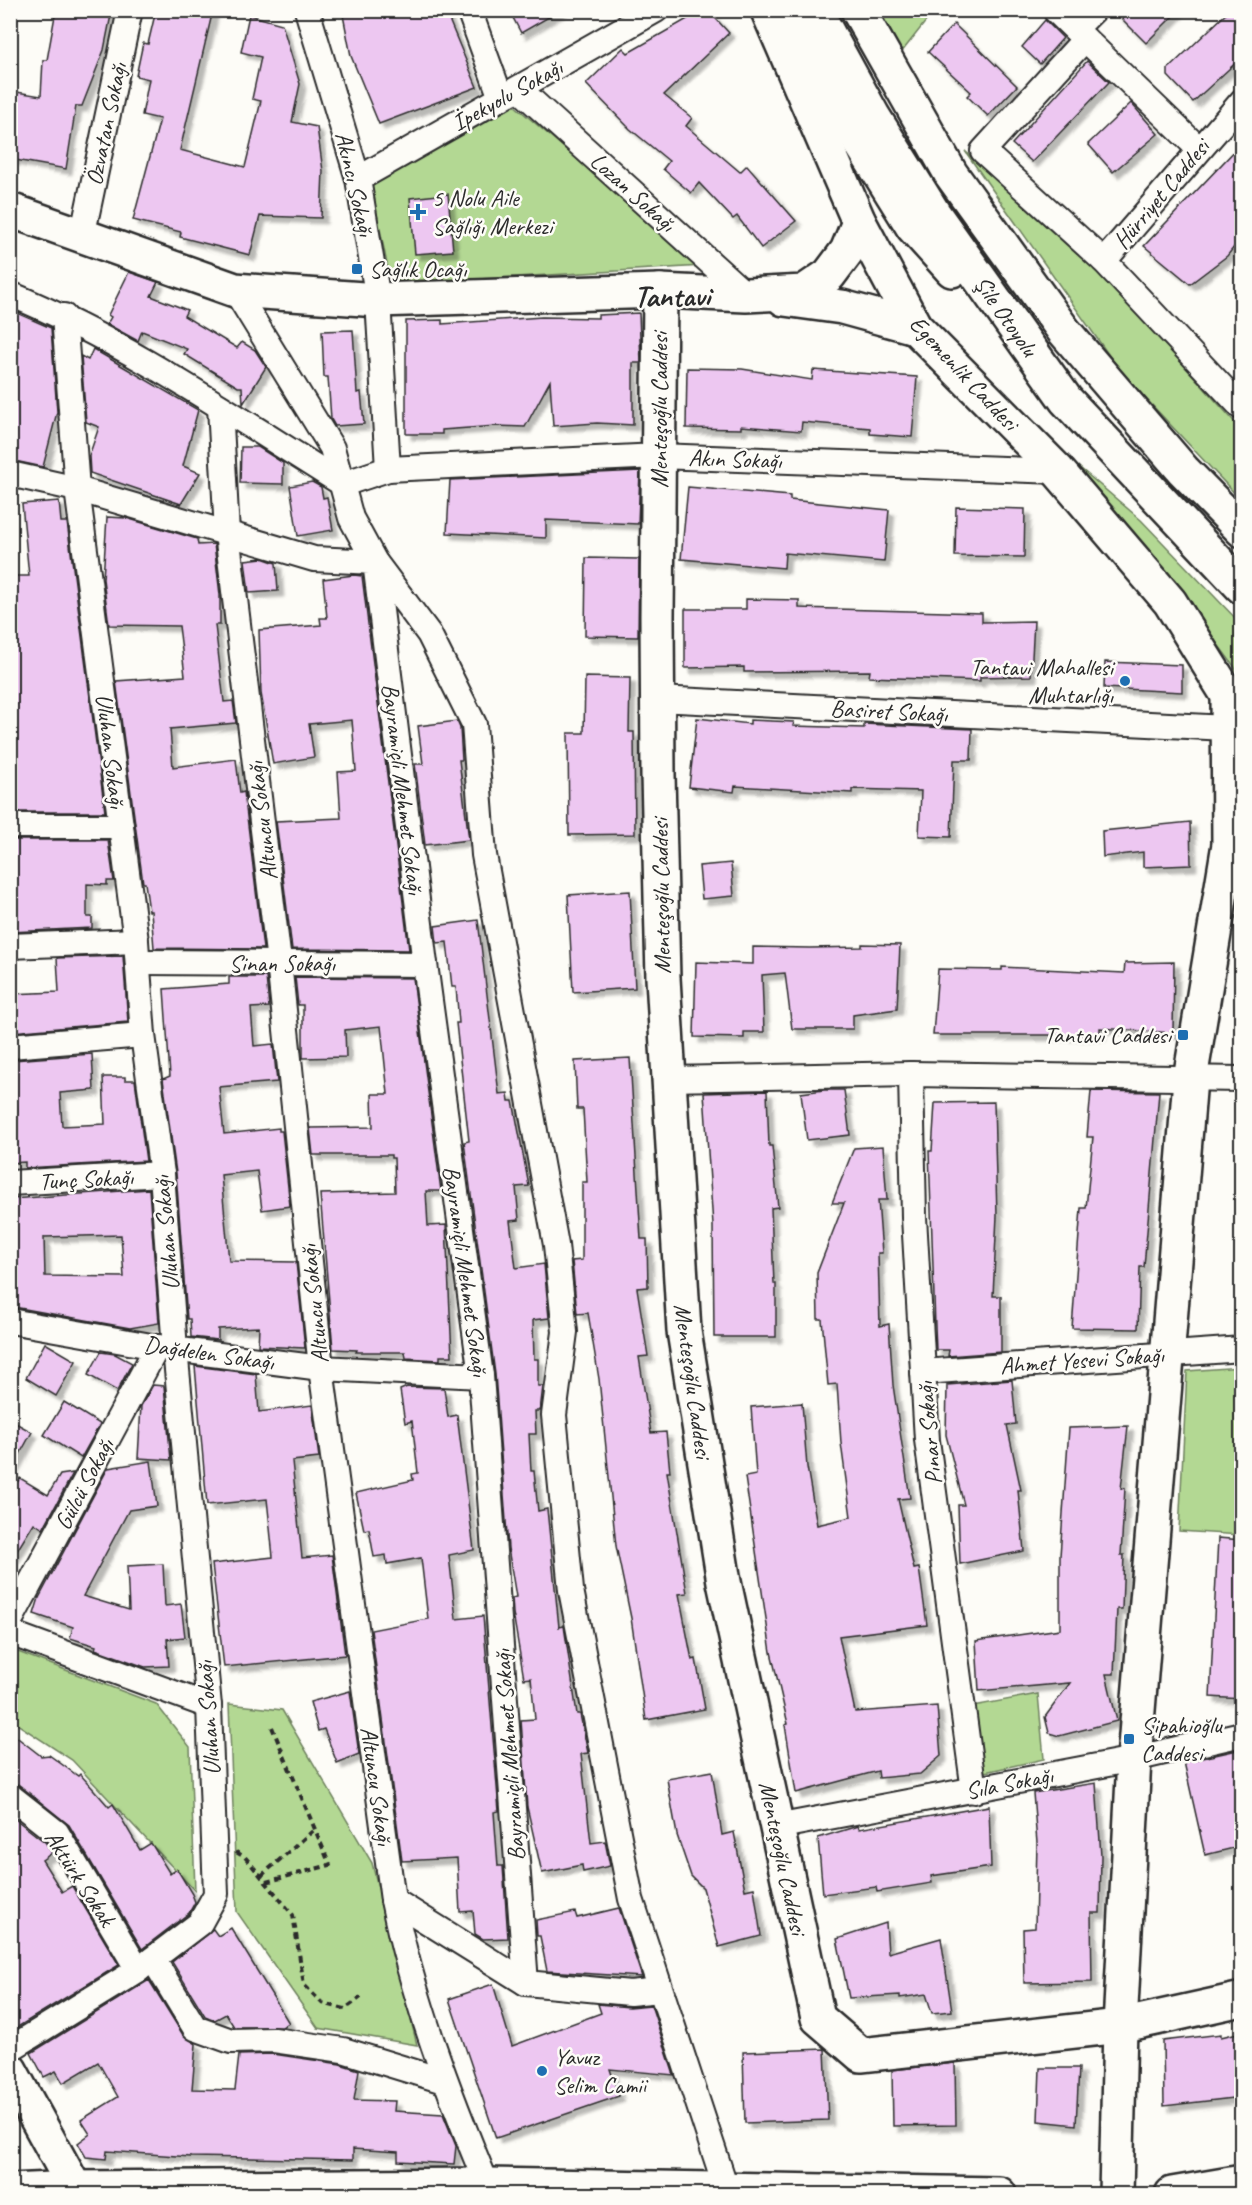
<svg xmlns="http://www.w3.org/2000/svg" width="1252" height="2205" viewBox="0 0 1252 2205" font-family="Caveat,sans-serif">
<defs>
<filter id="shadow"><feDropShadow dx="5.5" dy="5.5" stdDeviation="1.5" flood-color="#0004"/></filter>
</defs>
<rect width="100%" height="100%" fill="#fdfcf7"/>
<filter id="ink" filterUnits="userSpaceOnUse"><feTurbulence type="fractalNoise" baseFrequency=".0167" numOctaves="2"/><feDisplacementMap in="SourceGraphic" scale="12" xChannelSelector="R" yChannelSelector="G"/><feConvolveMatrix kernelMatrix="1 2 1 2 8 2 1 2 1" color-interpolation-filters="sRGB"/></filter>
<g filter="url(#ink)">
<g fill="#b3d893" stroke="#6f825f" stroke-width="1.5">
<polygon points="874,11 934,11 897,58"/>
<polygon points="514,105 702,266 391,284 368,169"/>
<polygon points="965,151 1106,279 1241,429 1241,500 1120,371"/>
<polygon points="1053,445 1141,520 1241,624 1241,682 1234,666 1149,553"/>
<polygon points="1241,1367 1241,1535 1179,1531 1187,1371"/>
<polygon points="10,1649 156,1704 190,1747 195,1891 72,1760 11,1720"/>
<polygon points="1038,1694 1044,1759 980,1773 973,1706"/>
<polygon points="229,1704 282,1710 372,1863 417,2045 318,2028 237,1912"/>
</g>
<g fill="#edc7f1" stroke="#2b2b2b" stroke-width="1.5" fill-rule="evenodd" filter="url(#shadow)">
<polygon points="56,10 112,10 104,50 82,106 76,106 66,169 10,159 10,91 41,96 43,60 47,60"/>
<polygon points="156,10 213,10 180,150 245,167 261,101 252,99 261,57 241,52 249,15 282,24 300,84 292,122 317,127 323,171 321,218 260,216 250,255 180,237 181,232 133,220 160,119 142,115 149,79 136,76 143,43 148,44"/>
<polygon points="342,10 445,10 477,87 379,124 351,56"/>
<polygon points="509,10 561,10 521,33"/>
<polygon points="703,10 708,10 729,33 664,95 692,118 686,126 740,172 747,165 796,221 761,248 737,216 733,219 699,183 691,193 663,169 669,161 630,129 586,84 623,48 628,53"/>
<polygon points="1113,10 1179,10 1146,43"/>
<polygon points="1230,10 1242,10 1242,57 1193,102 1168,76 1168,69"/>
<polygon points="1045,20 1063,38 1040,64 1022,47"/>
<polygon points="954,24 1017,86 988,116 967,96 971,92 928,52"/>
<polygon points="1087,61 1109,82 1032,162 1012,144"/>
<polygon points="1131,103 1158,134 1113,172 1088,144"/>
<polygon points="1242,143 1242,237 1227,256 1190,284 1144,246"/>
<polygon points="448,194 453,251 415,254 410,198"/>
<polygon points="129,272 158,282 151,296 187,310 184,316 237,348 242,342 255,350 266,367 243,404 242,387 238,387 184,354 187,349 142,331 138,341 107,324 111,317 108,315"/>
<polygon points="10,310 51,328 57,412 43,467 10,460"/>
<polygon points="639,313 641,363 633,363 633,425 597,423 553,426 550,381 525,427 496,426 442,430 442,434 406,434 406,321 442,320 442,324 542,317 598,318 598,315"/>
<polygon points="353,330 357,393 361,392 364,424 335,426 331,419 328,377 324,377 322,331"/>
<polygon points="93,349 198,410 183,466 200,473 181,504 90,473 89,456 99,427 86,422 81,356 88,360"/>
<polygon points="687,368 742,369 812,380 813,370 917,377 912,437 870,434 870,428 802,422 801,431 741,426 741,429 686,428"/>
<polygon points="241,447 258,447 283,463 283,484 240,483"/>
<polygon points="640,471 638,524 546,520 546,538 447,533 450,480"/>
<polygon points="312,482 321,487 323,498 327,497 333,530 298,536 290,486"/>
<polygon points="688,487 790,496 790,500 889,510 884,562 785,553 784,568 681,559"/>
<polygon points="59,501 61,522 67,522 105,812 10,812 10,576 29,576 22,504"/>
<polygon points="956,507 1025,509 1024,557 955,556"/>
<polygon points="107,517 126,518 197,539 198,545 214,544 220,595 220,625 215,625 224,702 233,701 236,723 170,729 173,767 236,759 240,793 244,792 263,949 154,948 151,911 149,911 145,883 143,883 116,681 185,676 179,626 109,625 103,579"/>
<polygon points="262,558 276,563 278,591 249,593 245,560"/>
<polygon points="586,558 639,559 638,637 585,636"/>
<polygon points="354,575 362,576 409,950 292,949 276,821 341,818 338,772 356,771 352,720 309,724 314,757 273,764 261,693 259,630 321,625 320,618 327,618 323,579"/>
<polygon points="746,599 799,600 799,608 982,613 982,622 1034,621 1031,676 980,677 980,681 869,677 870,671 744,672 744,667 685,668 685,609 746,609"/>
<polygon points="1105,662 1182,665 1182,692 1104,688"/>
<polygon points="585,677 630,678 629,732 634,732 635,834 569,835 568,733 584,733"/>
<polygon points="697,718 750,724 750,720 794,722 793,726 864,728 864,724 972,729 971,760 954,760 951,837 919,836 921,791 852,789 852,793 735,786 734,792 689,787"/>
<polygon points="457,721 460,728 462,760 459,760 469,840 425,845 415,764 423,764 418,726"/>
<polygon points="1190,822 1191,865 1143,867 1143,852 1103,857 1102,831"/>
<polygon points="10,840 108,840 114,881 107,881 107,885 87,884 87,917 92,917 92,928 10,932"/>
<polygon points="731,863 734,896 702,899 699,866"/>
<polygon points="630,891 635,988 573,992 568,895"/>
<polygon points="478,920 499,1094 508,1093 509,1101 513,1101 529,1186 516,1187 519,1220 510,1221 516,1268 544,1264 549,1318 533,1320 534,1359 538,1359 538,1386 543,1386 540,1411 535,1411 536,1434 529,1434 531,1471 534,1471 538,1511 547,1509 559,1627 564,1626 577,1714 580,1714 588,1753 581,1754 591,1843 605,1841 610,1866 583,1872 582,1865 542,1873 527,1807 521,1720 535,1719 531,1678 524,1679 513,1613 512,1598 516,1597 508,1548 495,1374 464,1142 469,1141 456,1023 459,1023 456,987 452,987 447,942 437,943 435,926"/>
<polygon points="862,944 900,945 897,1009 853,1015 853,1029 792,1029 785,973 762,975 764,1032 744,1032 744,1038 694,1037 696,962 753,964 753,947 810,948 862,947"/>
<polygon points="123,956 128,1022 11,1032 10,994 59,992 57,958"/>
<polygon points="1174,962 1173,1033 1100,1028 1100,1035 933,1035 938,969 1002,970 1002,967 1124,973 1125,963"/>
<polygon points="229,977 266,977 269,1007 251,1008 254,1046 273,1044 277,1082 219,1087 224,1134 279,1128 279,1131 282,1131 290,1206 262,1210 257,1171 221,1175 229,1261 296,1262 305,1348 258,1346 259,1327 218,1329 218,1340 191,1337 190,1319 187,1319 176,1173 163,1079 170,1076 164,989 229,984"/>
<polygon points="295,977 413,978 441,1191 426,1191 428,1226 446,1225 452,1356 440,1356 440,1360 406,1358 405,1352 356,1352 357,1350 333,1349 320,1194 395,1192 394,1158 391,1158 391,1155 313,1155 310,1128 373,1127 372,1094 388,1094 381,1026 345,1030 346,1057 303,1058 303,1005 298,1005"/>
<polygon points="92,1054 94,1090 60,1093 62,1126 105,1124 103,1077 125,1077 125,1080 135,1080 146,1161 25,1168 25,1162 10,1163 10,1111 17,1111 13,1060"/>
<polygon points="630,1058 641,1239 647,1239 648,1287 637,1288 648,1356 639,1357 651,1433 666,1432 670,1472 667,1472 687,1593 679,1594 692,1660 696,1659 705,1709 646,1720 631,1618 616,1546 599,1379 588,1313 577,1314 572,1261 582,1260 582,1182 587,1182 583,1109 577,1109 575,1061"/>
<polygon points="824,1090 844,1090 850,1135 807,1140 801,1093"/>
<polygon points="767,1091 769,1146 772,1146 778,1207 771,1208 774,1284 776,1284 776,1337 714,1337 713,1225 704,1093"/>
<polygon points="1091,1091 1159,1092 1144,1267 1140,1267 1138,1329 1072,1328 1081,1208 1086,1208 1093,1137 1087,1137"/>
<polygon points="994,1102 997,1216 993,1296 1001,1296 1001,1352 948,1356 949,1350 936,1350 935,1326 929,1151 932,1151 935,1103"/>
<polygon points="883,1146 887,1200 878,1200 882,1253 878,1253 880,1326 889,1324 893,1385 910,1498 898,1499 914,1569 919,1568 927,1625 839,1636 855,1712 937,1706 941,1756 920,1774 879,1778 878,1771 796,1793 785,1725 788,1724 771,1652 745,1477 756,1475 751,1407 802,1403 807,1467 817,1525 851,1517 841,1443 837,1384 828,1385 822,1319 818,1319 817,1273 844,1203 832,1203 854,1148"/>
<path d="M149,1189L159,1323L130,1328L14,1307L13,1293H10L14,1260L11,1199ZM121,1235L124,1277L45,1276L44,1237Z"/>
<polygon points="45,1343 76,1361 56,1396 26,1378"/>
<polygon points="101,1352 115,1354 132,1363 117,1391 88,1375"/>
<polygon points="195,1366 256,1374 259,1412 312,1405 319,1458 292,1461 302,1558 332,1555 345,1655 224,1667 212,1564 273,1557 267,1499 207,1505"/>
<polygon points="1012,1380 1016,1424 1007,1425 1021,1490 1018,1490 1024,1551 960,1564 958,1505 964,1505 946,1435 947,1385"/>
<polygon points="153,1385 164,1386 171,1460 138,1458 141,1406"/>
<polygon points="407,1387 444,1388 448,1417 457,1415 474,1550 449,1555 456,1619 483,1616 499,1811 494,1812 498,1866 503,1866 508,1938 483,1939 475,1934 473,1911 460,1912 457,1858 402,1861 371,1630 428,1619 421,1558 387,1564 386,1555 374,1557 369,1529 364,1530 356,1493 413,1480 412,1474 418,1473 412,1421 405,1423 400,1390"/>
<polygon points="64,1402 100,1424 81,1458 44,1435"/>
<polygon points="10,1420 32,1432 10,1472"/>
<polygon points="1128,1426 1121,1489 1125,1488 1121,1555 1124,1555 1122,1609 1117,1609 1114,1674 1106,1674 1117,1721 1059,1736 1049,1733 1045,1717 1070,1683 979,1691 976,1641 1060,1629 1060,1556 1069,1428"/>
<polygon points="151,1461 157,1506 129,1510 83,1596 129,1610 127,1566 163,1564 165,1606 181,1604 185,1637 167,1639 169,1666 145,1667 95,1649 96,1646 70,1638 73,1627 34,1614 39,1598 108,1468"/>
<polygon points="73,1473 43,1529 34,1523 10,1562 10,1493 20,1478 48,1495 60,1475"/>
<polygon points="1218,1538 1242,1540 1242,1699 1210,1697"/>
<polygon points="350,1691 359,1754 337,1763 324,1729 318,1731 310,1702"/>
<polygon points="10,1732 41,1756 49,1755 78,1776 80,1774 109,1807 113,1804 140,1850 151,1843 170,1874 177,1869 192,1894 195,1902 189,1913 142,1949 69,1825 19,1785 10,1782"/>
<polygon points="1242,1749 1242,1846 1205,1855 1184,1762"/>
<polygon points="712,1771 722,1835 734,1832 745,1890 754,1888 761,1936 719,1947 703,1888 691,1876 677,1835 667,1779"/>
<polygon points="1096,1783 1101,1856 1100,1913 1091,1913 1092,1982 1024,1983 1023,1929 1035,1928 1037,1843 1033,1793"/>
<polygon points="989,1806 991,1867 931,1876 932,1883 877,1892 876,1887 823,1894 818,1838 858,1826 859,1829"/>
<polygon points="10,1815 46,1843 52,1853 42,1860 62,1892 72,1886 119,1965 16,2028 10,2017"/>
<polygon points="619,1908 642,1977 547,1971 540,1936 537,1936 536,1920 575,1912 577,1918"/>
<polygon points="886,1923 888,1953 941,1938 952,2011 932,2013 926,1994 900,1998 900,1995 849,1998 837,1939"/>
<polygon points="231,1928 289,2023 282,2027 234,2027 226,2014 215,2020 205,2016 172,1962 213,1929 218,1936"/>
<polygon points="149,1980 183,2035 196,2044 192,2089 235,2090 239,2055 273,2054 340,2064 359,2070 354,2100 395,2101 394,2111 443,2114 456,2146 454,2164 398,2161 398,2152 353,2149 353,2160 191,2157 107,2151 106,2159 86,2157 78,2143 90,2134 81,2120 118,2097 98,2062 63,2083 56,2071 44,2077 31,2053"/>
<polygon points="493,1984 512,2046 601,2013 598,2004 629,2007 651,2005 674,2075 610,2069 619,2096 496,2138 449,1999"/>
<polygon points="1242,2032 1242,2097 1164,2106 1163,2041 1221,2034 1221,2037"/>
<polygon points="825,2049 828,2120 745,2123 743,2052"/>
<polygon points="955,2063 956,2125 893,2126 892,2070"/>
<polygon points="1040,2068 1079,2068 1076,2125 1038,2121"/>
</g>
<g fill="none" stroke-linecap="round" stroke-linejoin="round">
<g stroke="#2b2b2b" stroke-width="28">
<g id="street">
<polyline points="307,10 358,179 378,300 388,469"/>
<polyline points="469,10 501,98"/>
<polyline points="1055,10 1199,149"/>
<polyline points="1075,29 1094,10"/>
<polyline points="1085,39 983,151 1104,261 1242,408"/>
<polyline points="519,89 746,295"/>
<polyline points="358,179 656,10"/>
<polyline points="82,237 130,10"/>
<polyline points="1104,261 1242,101"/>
<polyline points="235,290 332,448 351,518 375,562 429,634 474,724 484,855 556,1245 565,1332 554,1415 571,1590 631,1899 726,2188"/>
<path d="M10,294C129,343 235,417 343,484"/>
<path d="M220,407L227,533L279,962L321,1368L393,1900C413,1999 449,2093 487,2185"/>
<polyline points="10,474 77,489 314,559 375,562 425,964 481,1376 526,1983"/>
<polyline points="343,484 388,469 658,456 1058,471"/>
<polyline points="658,699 1227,728"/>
<polyline points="10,826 121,826"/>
<polyline points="10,946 136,941"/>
<polyline points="139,962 425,964"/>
<polyline points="10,1046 143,1035"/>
<polyline points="911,1074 914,1217 927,1440 974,1791"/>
<polyline points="668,1079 911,1074 1242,1079"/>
<polyline points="10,1183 162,1174"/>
<polyline points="10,1321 157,1347 321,1368 481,1376"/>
<polyline points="923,1372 1242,1349"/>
<polyline points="10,1621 157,1347"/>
<polyline points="10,1633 209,1706"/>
<polyline points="10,1796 57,1833 138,1970"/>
<polyline points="776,1827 1134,1759 1242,1734"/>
<polyline points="393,1900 526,1983 630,1993 660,1990"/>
<polyline points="153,1959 195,2028 231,2041 274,2040 343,2050 444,2081"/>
<polyline points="10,2049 138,1970 200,1923 216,1894 209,1706 175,1349 162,1174 143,1035 136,941 77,489 64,316"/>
</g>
</g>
<g stroke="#2b2b2b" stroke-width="38">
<g id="secondary">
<polyline points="768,11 859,222 915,327 1058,471 1170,602 1239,713"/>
<polyline points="10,210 235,290 378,300 660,291 746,295 804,292 829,275 847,251 859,222"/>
<polyline points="660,291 657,617 658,775 663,978 684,1331 724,1582 818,2018 861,2055 1120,2026 1242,1999"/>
<polyline points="784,299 842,307 915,327"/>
<polyline points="10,2070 78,2194"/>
<polyline points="10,2191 73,2188 487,2185 999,2194"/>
<polyline points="1116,2194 1120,2026 1134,1759 1190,1079 1229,844 1228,693"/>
<polyline points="1172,2194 1242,2182"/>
</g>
</g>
<g stroke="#2b2b2b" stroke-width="38">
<g id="highway">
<polyline points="778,10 913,227 952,270"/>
<polyline points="815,10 873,116 934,214 1066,400 1242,587"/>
<polyline points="858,10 951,174 1064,331 1183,470 1242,530"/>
</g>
</g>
<g stroke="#2b2b2b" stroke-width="4" stroke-dasharray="6 4.5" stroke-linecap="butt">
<polyline points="236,1852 245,1857 293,1915 304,1985 322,2003 345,2009 361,1997"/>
<polyline points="261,1876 315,1829"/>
<polyline points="266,1882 330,1865 272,1727"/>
</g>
<use href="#street" stroke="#fdfcf7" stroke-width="24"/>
<use href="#secondary" stroke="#fdfcf7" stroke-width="33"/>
<use href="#highway" stroke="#fdfcf7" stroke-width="33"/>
</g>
</g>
<g fill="#1f6fb2" stroke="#fdfcf7" stroke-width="2">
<path d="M415 203h6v6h6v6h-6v6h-6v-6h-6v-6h6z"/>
<rect x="351" y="263" width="12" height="12" rx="3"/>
<circle cx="1125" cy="681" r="6"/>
<rect x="1177" y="1029" width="12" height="12" rx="3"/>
<rect x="1123" y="1733" width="12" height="12" rx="3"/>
<circle cx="542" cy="2071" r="6"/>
</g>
<g text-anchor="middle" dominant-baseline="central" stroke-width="5" stroke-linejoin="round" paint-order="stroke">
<g font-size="24" fill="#2b2b2b" stroke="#fdfcf7">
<text transform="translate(507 95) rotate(-29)">İpekyolu Sokağı</text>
<text transform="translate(106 124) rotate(-78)">Özvatan Sokağı</text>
<text transform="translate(355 184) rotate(77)">Akıncı Sokağı</text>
<text transform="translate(633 192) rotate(42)">Lozan Sokağı</text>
<text transform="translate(1161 194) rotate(-50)">Hürriyet Caddesi</text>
<text transform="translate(1006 316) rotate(55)">Şile Otoyolu</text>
<text transform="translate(964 373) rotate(47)">Egemenlik Caddesi</text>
<text transform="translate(659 410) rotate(-90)">Menteşoğlu Caddesi</text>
<text transform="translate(735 459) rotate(2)">Akın Sokağı</text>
<text transform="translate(889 711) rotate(3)">Basiret Sokağı</text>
<text transform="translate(111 751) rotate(83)">Uluhan Sokağı</text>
<text transform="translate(403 789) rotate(83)">Bayramiçli Mehmet Sokağı</text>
<text transform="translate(262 821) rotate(-97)">Altuncu Sokağı</text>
<text transform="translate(661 896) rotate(-91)">Menteşoğlu Caddesi</text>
<text x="282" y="963">Sinan Sokağı</text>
<text transform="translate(86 1179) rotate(-3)">Tunç Sokağı</text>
<text transform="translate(166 1233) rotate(-95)">Uluhan Sokağı</text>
<text transform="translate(466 1271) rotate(82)">Bayramiçli Mehmet Sokağı</text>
<text transform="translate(314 1304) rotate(-96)">Altuncu Sokağı</text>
<text transform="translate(209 1353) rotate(8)">Dağdelen Sokağı</text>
<text transform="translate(1082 1360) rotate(-4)">Ahmet Yesevi Sokağı</text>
<text transform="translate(693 1381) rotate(82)">Menteşoğlu Caddesi</text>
<text transform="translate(929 1433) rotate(-95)">Pınar Sokağı</text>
<text transform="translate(84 1484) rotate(-62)">Gülcü Sokağı</text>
<text transform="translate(208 1718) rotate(-94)">Uluhan Sokağı</text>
<text transform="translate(509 1755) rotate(-94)">Bayramiçli Mehmet Sokağı</text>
<text transform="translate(1009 1783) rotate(-11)">Sıla Sokağı</text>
<text transform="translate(377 1786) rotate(82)">Altuncu Sokağı</text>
<text transform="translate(783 1858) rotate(78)">Menteşoğlu Caddesi</text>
<text transform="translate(80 1878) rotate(57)">Aktürk Sokak</text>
</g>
<g font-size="24" fill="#2b2b2b" stroke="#fdfcf7" text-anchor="start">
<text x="432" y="198">5 Nolu Aile<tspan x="432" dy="28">Sağlığı Merkezi</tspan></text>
<text x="369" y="269">Sağlık Ocağı</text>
<text x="1113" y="667" text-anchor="end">Tantavi Mahallesi<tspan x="1113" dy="28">Muhtarlığı</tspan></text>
<text x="1171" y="1035" text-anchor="end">Tantavi Caddesi</text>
<text x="1141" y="1725">Sipahioğlu<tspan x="1141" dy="28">Caddesi</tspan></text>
<text x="554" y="2057">Yavuz<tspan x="554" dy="28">Selim Camii</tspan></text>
</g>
<g font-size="30" font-weight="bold" fill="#2b2b2b" stroke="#fdfcf7">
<text x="672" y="296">Tantavi</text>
</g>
</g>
<rect width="1252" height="2205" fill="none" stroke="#fdfcf7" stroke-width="36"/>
<rect x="18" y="18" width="1216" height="2169" fill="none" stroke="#2b2b2b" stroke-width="2" filter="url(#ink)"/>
</svg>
